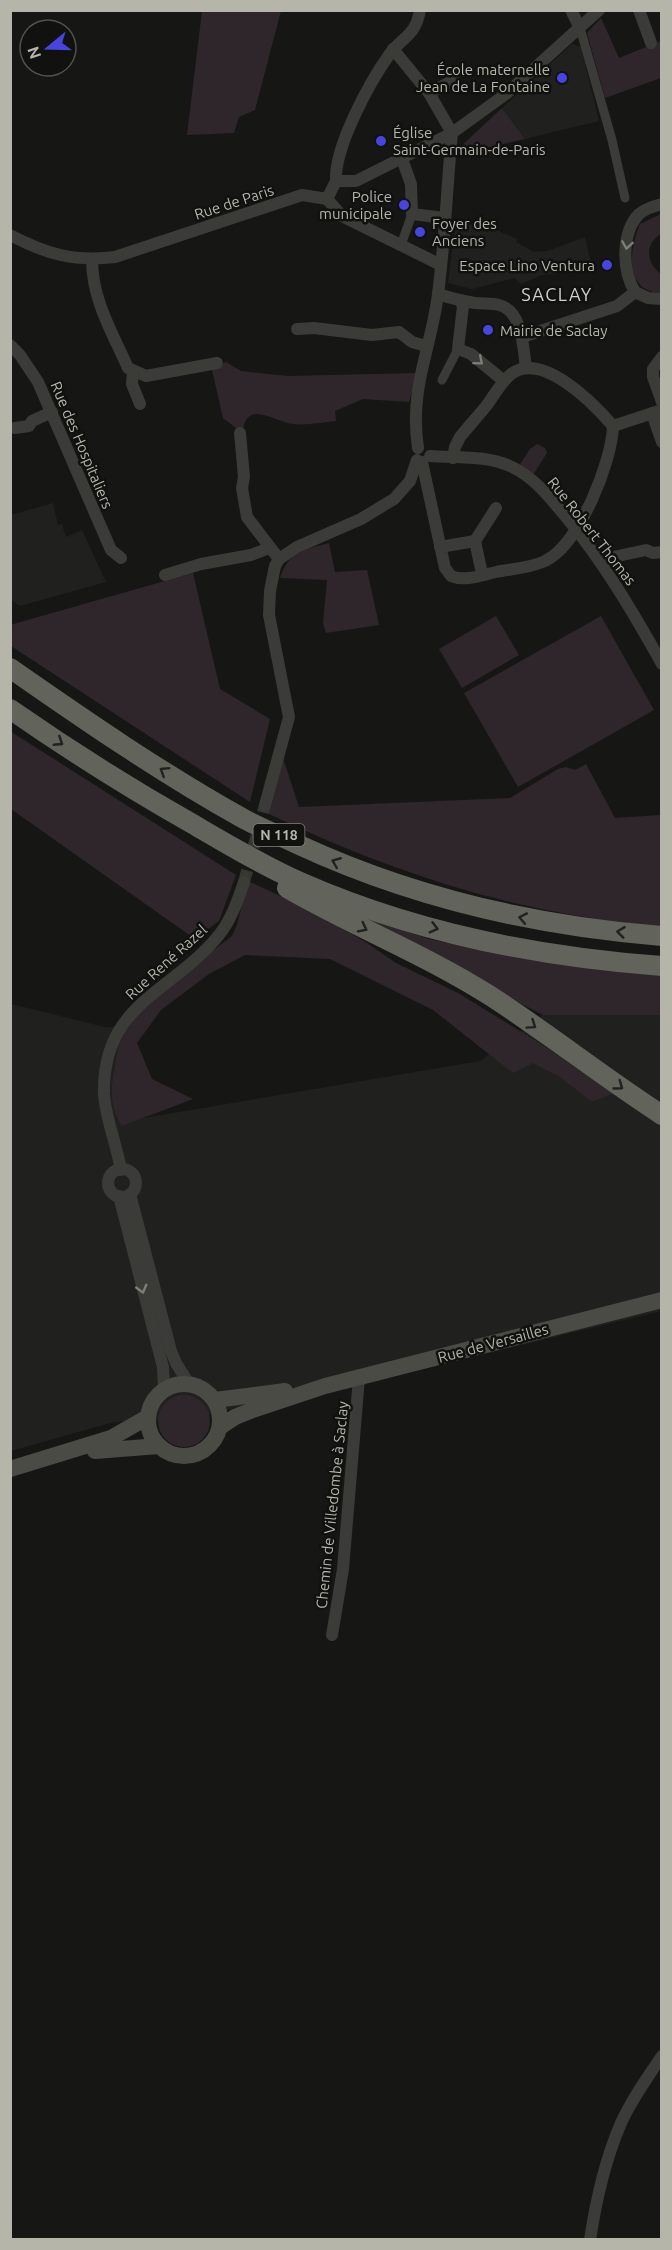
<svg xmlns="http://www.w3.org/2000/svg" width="672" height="2250" viewBox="0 0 672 2250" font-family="Ubuntu,sans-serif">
<rect width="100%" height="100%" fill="#161715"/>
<g fill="#20211e">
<polygon points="572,44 581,47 599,121 525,139 502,108"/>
<polygon points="456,221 487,226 517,239 516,242 534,252 547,251 585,237 592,269 542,275 521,284 515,278 472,289 448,283"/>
<polygon points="53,503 58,525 62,524 66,537 82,530 106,582 20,606 11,600 11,515"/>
<polygon points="11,1004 105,1027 130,1027 138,1119 480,1061 543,1015 661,1015 661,1311 493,1352 182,1420 114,1422 11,1451"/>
</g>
<g fill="#2e262b">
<polygon points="202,11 281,11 255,110 239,117 234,133 187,135"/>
<polygon points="601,18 619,58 661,41 661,78 605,98 587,33"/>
<polygon points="502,108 525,139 459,154 458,149"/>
<path d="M661,214V234C644,244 646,263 661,274V293C624,291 629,250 640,224Z"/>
<path d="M226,362L241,371L287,376L417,373L409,402L363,399L335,411L336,421C322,422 306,426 293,424C275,422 247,399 243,430L236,432V428L223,418L212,370Z"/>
<polygon points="537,444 545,448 547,453 533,475 519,466 530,449"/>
<path d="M329,543L335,572L367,570L379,625L326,633L323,623L327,580L280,578C288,552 304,550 329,543Z"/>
<polygon points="193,573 220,689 270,719 250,802 11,646 10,625"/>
<polygon points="496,616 519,655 462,688 439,649"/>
<polygon points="601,616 654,710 518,787 464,693"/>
<polygon points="10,731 236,875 219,921 195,939 11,809"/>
<path d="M282,755L299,807L510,798L558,769L566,767L575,770L586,764L615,818L661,815V926C521,915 394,874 267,813Z"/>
<path d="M248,881L313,911L367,943L396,963L458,993L533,1039L614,1093L592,1102L560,1077L533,1063L513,1073L433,1010L330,959L245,955L209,974L161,1010L137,1043L152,1079L193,1099L122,1126C111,1111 110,1090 114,1072C115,1065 116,1057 118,1049C132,1003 196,965 232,936L237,925Z"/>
<polygon points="353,913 429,939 481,950 661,975 661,1015 543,1015 420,952"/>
<circle cx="184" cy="1421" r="26"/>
</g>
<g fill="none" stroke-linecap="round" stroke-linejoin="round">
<polyline stroke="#363733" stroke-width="12" stroke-dasharray="12 6" stroke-linecap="butt" points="244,882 265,805"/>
<g stroke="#3b3b37" stroke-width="9">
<polyline points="580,28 612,140 625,198"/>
<polyline points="401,245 412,214"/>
<polyline points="442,380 458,349"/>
</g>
<g stroke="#3b3b37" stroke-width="12">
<polyline points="571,10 580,28"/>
<polyline points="639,10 651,43"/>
<polyline points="393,49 429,93 452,133"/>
<polyline points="429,93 454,80"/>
<polyline points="402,159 411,184 412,214 445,218"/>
<polyline points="336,181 356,181 452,133 506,94 599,10"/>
<path d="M336,181C334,148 369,83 389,55C402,36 415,38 420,10"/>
<polyline points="327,199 342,216 441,265"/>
<path d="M662,204C654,206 645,209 639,214C621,233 622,271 635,292L648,298L662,299"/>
<path d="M10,235C46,254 74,262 115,257L302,195L327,199L336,181"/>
<path d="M92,260C92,299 112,332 128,368L146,376L217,363"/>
<path d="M438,294C450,298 463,301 475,303C483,304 492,303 499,305C523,311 523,348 526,368"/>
<polyline points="460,300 463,306 458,349 471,354 504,381"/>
<polyline points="297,329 314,328 372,335 399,332 412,342 426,346"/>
<polyline points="522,337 617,306 635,292"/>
<polyline points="10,345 20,355 38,382 111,550 121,558"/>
<polyline points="662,357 653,369 653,377 662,402"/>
<polyline points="133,371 132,384 140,404"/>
<polyline points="652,413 662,442"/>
<polyline points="613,426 662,410"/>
<polyline points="15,428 29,426 32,421 52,412"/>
<polyline points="240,433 244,477 242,488 247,517 279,559"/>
<path d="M418,448C409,388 431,350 438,294C445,240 447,186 452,133"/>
<path d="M430,456C457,458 488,455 512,467C535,478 550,498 566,517C604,563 633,612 662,664"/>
<path d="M422,462L445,568L451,576C465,582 482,575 496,572C511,569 531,568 545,561C579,545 612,462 613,426C594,404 541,349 510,375C501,383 494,395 487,405C478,416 469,426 460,437L455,447L453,458"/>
<polyline points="475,541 496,508"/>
<polyline points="440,547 475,541 482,574"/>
<polyline points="599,560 646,550 653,553 662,552"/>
<polyline points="165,575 201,564 251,555 269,548"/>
<polyline points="265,805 289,717 269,615 270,591 275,566 279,559 297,547 361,519 394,499 410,481 417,460"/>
<circle cx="122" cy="1183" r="14"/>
<path d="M121,1170C117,1146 105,1116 104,1094C102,1003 172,993 219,935C231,920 238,900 244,882"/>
<polyline points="130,1194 171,1351 176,1363 189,1384"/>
<polyline points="119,1196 163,1367 164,1389"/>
<polyline points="332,1635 343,1569 359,1378"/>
<path d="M590,2240C596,2200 605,2160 621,2123C632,2099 647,2078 662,2056"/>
</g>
<g stroke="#4b4b45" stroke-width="16">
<circle cx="184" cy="1420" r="36"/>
<polyline points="215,1400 285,1391"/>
<polyline points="220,1427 235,1417 250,1411 325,1386 662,1300"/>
<polyline points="95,1451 159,1446"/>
<polyline points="10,1469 111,1438 148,1417"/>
</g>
<g stroke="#62635b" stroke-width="20">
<path d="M10,668C86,721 163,774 244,819C261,828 280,836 297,844C413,898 535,926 662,936"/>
<path d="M10,709C69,750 129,788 191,823C227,844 262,865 300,882C413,932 538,957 662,966"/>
<path d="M287,888C353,926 424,954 489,995C548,1033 603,1077 662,1115"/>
</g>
</g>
<defs><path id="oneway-chevron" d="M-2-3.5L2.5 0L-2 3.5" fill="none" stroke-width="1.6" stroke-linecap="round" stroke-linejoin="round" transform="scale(1.5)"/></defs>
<g stroke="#7e7e76">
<use href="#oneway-chevron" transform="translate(627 245) rotate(99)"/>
<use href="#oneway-chevron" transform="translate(479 361) rotate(40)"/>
<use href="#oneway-chevron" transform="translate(142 1289) rotate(75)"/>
</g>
<g stroke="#21221f">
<use href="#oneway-chevron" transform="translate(59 742) rotate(33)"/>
<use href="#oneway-chevron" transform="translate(164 771) rotate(-148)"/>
<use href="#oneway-chevron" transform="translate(336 862) rotate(-158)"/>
<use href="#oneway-chevron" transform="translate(523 918) rotate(-169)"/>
<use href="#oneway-chevron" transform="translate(363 928) rotate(27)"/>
<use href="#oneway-chevron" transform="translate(434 928) rotate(15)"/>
<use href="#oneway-chevron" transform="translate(621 932) rotate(-173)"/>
<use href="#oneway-chevron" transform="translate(532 1025) rotate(34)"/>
<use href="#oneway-chevron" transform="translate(619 1086) rotate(36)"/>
</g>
<g fill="#4646de" stroke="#111210" stroke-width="2">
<circle cx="562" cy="78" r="6"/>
<circle cx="381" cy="141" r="6"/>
<circle cx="404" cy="205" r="6"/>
<circle cx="420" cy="232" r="6"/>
<circle cx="607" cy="265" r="6"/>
<circle cx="488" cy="330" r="6"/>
</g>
<g text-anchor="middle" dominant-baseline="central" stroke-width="5" stroke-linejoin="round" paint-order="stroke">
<rect fill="#111210" stroke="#84847b" stroke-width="1.5" x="253.5" y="824" width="51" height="22" rx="4.5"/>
<g font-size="14" font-weight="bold" fill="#b5b5a9">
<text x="279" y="835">N 118</text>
</g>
<g font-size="15" fill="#b5b5a9" stroke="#111210" text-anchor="end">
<text x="550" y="69">École maternelle<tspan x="550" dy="17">Jean de La Fontaine</tspan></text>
<text x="393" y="132" text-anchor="start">Église<tspan x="393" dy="17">Saint-Germain-de-Paris</tspan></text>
<text x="392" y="196">Police<tspan x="392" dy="17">municipale</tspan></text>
<text x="432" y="223" text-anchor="start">Foyer des<tspan x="432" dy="17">Anciens</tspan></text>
<text x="595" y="265">Espace Lino Ventura</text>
<text x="500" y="330" text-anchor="start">Mairie de Saclay</text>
</g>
<g font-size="15" fill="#b5b5a9" stroke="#111210">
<text transform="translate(234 202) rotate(-18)">Rue de Paris</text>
<text transform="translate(82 445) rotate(67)">Rue des Hospitaliers</text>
<text transform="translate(592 531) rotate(52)">Rue Robert Thomas</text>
<text transform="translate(166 962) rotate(-42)">Rue René Razel</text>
<text transform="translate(493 1343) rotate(-15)">Rue de Versailles</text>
<text transform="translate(332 1505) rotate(-84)">Chemin de Villedombe à Saclay</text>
</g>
<g font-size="18" letter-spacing="1.5" fill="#d1d2c9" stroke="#111210">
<text x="557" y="294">SACLAY</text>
</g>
</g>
<rect width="672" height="2250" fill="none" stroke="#b5b5a9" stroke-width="24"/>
<g transform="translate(48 48) rotate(251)"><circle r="28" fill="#111210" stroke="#53534d" stroke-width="1.5"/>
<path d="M0-4.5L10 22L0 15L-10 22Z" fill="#4646de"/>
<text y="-9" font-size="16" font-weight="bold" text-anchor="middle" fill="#b5b5a9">N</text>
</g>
</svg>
